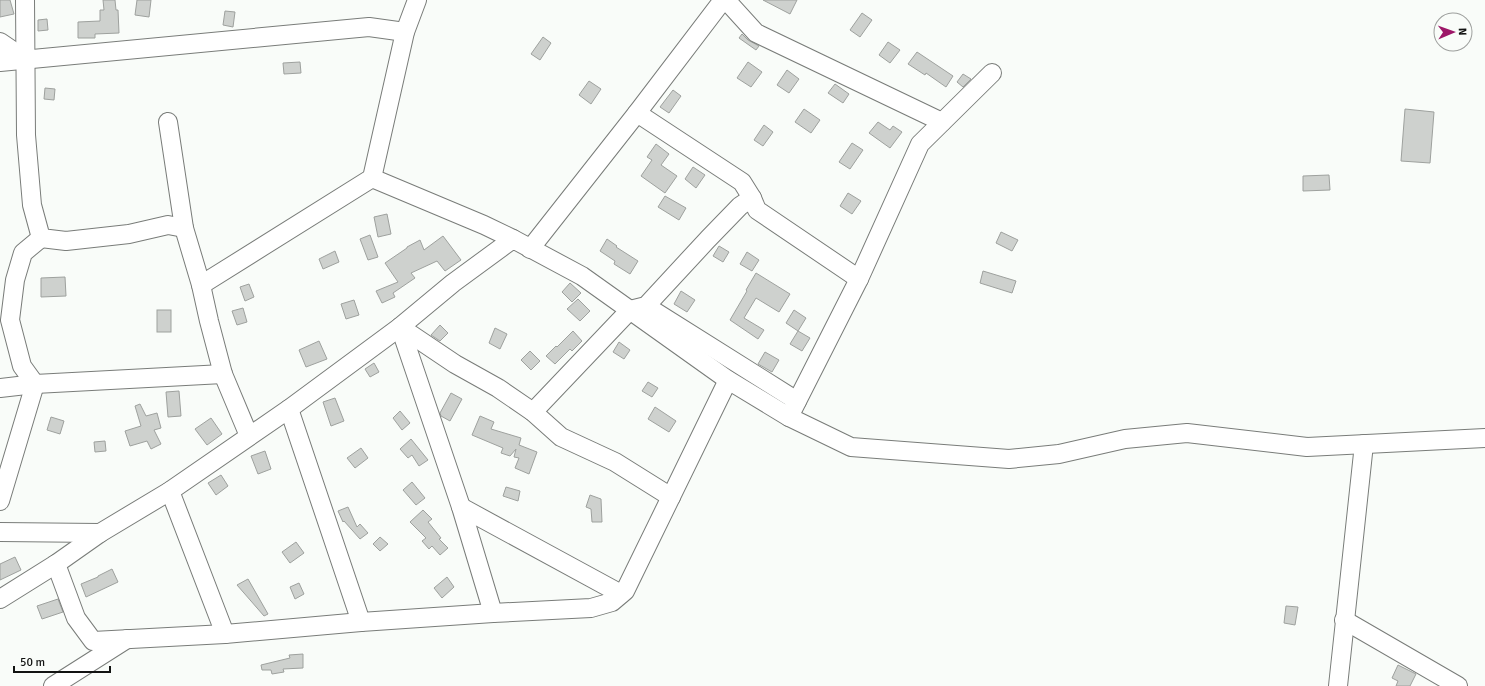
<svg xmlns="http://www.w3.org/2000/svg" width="1485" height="686" viewBox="0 0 1485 686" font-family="Signika,sans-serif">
<rect width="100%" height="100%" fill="#f9fcf9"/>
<g fill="#ced1ce" stroke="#9ea19e">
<polygon points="0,0 10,0 14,14 0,17"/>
<polygon points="103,0 115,0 116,10 118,10 119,33 95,34 95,38 78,38 78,22 100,21 100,10 104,10"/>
<polygon points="137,0 151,0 149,17 135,15"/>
<polygon points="763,0 797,0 790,14"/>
<polygon points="225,11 235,12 233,27 223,25"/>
<polygon points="862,13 872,20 860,37 850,30"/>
<polygon points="47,19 48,30 38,31 38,20"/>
<polygon points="742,34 748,40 759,46 756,50 739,38"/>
<polygon points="543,37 551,43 540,60 531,54"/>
<polygon points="888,42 900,50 890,63 879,55"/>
<polygon points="917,52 953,76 946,87 926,73 925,75 908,64"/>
<polygon points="300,62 301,73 284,74 283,63"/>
<polygon points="748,62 762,72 751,87 737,78"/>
<polygon points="787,70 799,79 789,93 777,85"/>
<polygon points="963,74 971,79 963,87 957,82"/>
<polygon points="589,81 601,89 591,104 579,95"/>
<polygon points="835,84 849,94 843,103 828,93"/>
<polygon points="45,88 55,89 54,100 44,99"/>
<polygon points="673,90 681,96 669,113 660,107"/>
<polygon points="804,109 820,120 811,133 795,122"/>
<polygon points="1405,109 1434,112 1430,163 1401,161"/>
<polygon points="878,122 890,130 893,126 902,132 890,148 869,133"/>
<polygon points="764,125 773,132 763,146 754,140"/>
<polygon points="852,143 863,150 850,169 839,162"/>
<polygon points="656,144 669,154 661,165 677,176 665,193 641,176 652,160 647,157"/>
<polygon points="693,167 705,175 696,188 685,179"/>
<polygon points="1329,175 1330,190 1303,191 1303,176"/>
<polygon points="848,193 861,201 852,214 840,206"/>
<polygon points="665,196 686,208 679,220 658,207"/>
<polygon points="387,214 391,234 378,237 374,217"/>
<polygon points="1001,232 1018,240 1012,251 996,243"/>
<polygon points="370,235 378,257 368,260 360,239"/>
<polygon points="443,236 461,260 445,271 437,261 411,273 415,278 393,293 395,297 382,303 376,291 398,282 385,263 407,248 407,247 420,240 424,250"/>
<polygon points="607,239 617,246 616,247 638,261 630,274 614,264 615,261 600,251"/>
<polygon points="719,246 729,252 723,262 713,256"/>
<polygon points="335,251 339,262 323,269 319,259"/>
<polygon points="747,252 759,260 752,271 740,264"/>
<polygon points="983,271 1016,281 1012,293 980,283"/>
<polygon points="756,273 790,294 779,312 756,298 744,318 764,330 758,339 730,320 747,291 746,290"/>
<polygon points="65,277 66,296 41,297 41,278"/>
<polygon points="570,283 581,293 572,302 562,292"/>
<polygon points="249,284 254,297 245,301 240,287"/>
<polygon points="681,291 695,300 687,312 674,304"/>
<polygon points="578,299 590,311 580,321 567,309"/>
<polygon points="354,300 359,315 346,319 341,304"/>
<polygon points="243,308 247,322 237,325 232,311"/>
<rect x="157" y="310" width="14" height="22"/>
<polygon points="794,310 806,318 798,331 786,323"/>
<polygon points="440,325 448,333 440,341 431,335"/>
<polygon points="495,328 507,334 500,349 489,343"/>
<polygon points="573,331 582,341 572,351 570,349 555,364 546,356 556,346 557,347"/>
<polygon points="798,331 810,338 802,351 790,344"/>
<polygon points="319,341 327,359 306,367 299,350"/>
<polygon points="619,342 630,350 624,359 613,352"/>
<polygon points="530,351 540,361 531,370 521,360"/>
<polygon points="765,352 779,360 772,372 758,364"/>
<polygon points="374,363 379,372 370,377 365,369"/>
<polygon points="648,382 658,388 652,397 642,391"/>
<polygon points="179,391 181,416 168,417 166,392"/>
<polygon points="451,393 462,399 450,421 441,416 440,413"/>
<polygon points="335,398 344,421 331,426 323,402"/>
<polygon points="140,404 146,416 157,413 161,428 154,430 161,444 151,449 147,441 130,446 125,431 141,426 135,406"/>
<polygon points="655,407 676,421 669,432 648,419"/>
<polygon points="400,411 410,423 402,430 393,418"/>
<polygon points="480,416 494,422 491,429 521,438 519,445 537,452 529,474 515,468 519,458 514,457 516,449 510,456 501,453 503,448 472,435"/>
<polygon points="51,417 64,421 60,434 47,430"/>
<polygon points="211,418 222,434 207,445 195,429"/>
<polygon points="411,439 428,460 419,466 412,455 408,458 400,449"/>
<polygon points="105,441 106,451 95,452 94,442"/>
<polygon points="361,448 368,458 355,468 347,458"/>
<polygon points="265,451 271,469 258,474 251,456"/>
<polygon points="221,475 228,486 216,495 208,483"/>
<polygon points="412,482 425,498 416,505 403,490"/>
<polygon points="506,487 520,491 518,501 503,496"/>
<polygon points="590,495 601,499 602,522 592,522 591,509 586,507"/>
<polygon points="348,507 357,527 360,524 368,533 360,539 344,521 343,522 338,511"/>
<polygon points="423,510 432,519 428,522 441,538 439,539 448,548 440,555 432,546 429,549 422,541 426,538 410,522"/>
<polygon points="380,537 388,544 380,551 373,544"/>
<polygon points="296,542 304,553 290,563 282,552"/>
<polygon points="15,557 21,570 0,580 0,564"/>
<polygon points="112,569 118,582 86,597 81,584 98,577 98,576"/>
<polygon points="447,577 454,587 442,598 434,588"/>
<polygon points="248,579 268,614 264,616 237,585"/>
<polygon points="299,583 304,594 295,599 290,587"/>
<polygon points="58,599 63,612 42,619 37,606"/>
<polygon points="1286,606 1298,607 1295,625 1284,623"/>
<polygon points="303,654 303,668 283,669 284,672 272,674 271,670 262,670 261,665 290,658 289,655"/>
<polygon points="1398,665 1416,674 1410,686 1396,686 1398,681 1392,678"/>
</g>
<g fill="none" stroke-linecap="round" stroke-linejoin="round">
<g stroke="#797c79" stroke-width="20">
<g id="minor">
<polyline points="25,0 26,135 32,205 41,238 66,241 129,234 168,225 184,228"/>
<polyline points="726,0 756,33 942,122"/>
<polyline points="0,42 25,59"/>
<polyline points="0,62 369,27 405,32"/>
<polyline points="637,113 742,182 752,198 757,210 859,279"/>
<polyline points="168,122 184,228 201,285 209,321 223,374 249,436"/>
<polyline points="372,178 484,225 513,239"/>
<polyline points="530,249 637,113 723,0"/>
<polyline points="201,285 372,178 405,32 417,0"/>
<polyline points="646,306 797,401"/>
<polyline points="400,327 455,364 498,388 533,412 561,437 615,462 671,497"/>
<polyline points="400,327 461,507 493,613"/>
<polyline points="0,388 35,384 223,374"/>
<polyline points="289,409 361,622"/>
<polyline points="533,412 630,310 646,306 708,239 740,206 752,198"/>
<polyline points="789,417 859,279 920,144 992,73"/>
<polyline points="170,491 225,634"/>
<polyline points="0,501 35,384 22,366 10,320 15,280 23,253 41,238"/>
<polyline points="461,507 621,594"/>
<polyline points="0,532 100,533"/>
<polyline points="56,564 76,618 93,641 225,634 361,622 493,613 591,608 612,602 625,591 728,380"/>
<polyline points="0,599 56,564 100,533 170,491 289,409 400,327 453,283 513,239 582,276 728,380 789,417 851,447 1009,459 1059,454 1125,439 1187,433 1307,447 1485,438"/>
<polyline points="1344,620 1458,686"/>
<polyline points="53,686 127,639"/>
<polyline points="1338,686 1364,444"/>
</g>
</g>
<use href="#minor" stroke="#fff" stroke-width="18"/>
</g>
<g transform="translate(1453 32) rotate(88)"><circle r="19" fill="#f9fcf9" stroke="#9d9f9d"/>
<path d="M0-3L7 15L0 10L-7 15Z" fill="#9d1768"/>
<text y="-6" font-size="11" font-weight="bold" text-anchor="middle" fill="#121312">N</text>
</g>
<path d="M14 666v6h96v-6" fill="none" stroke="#121312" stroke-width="2"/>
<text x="20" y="666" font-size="12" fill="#121312" stroke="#f9fcf9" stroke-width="3" paint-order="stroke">50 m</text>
</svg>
